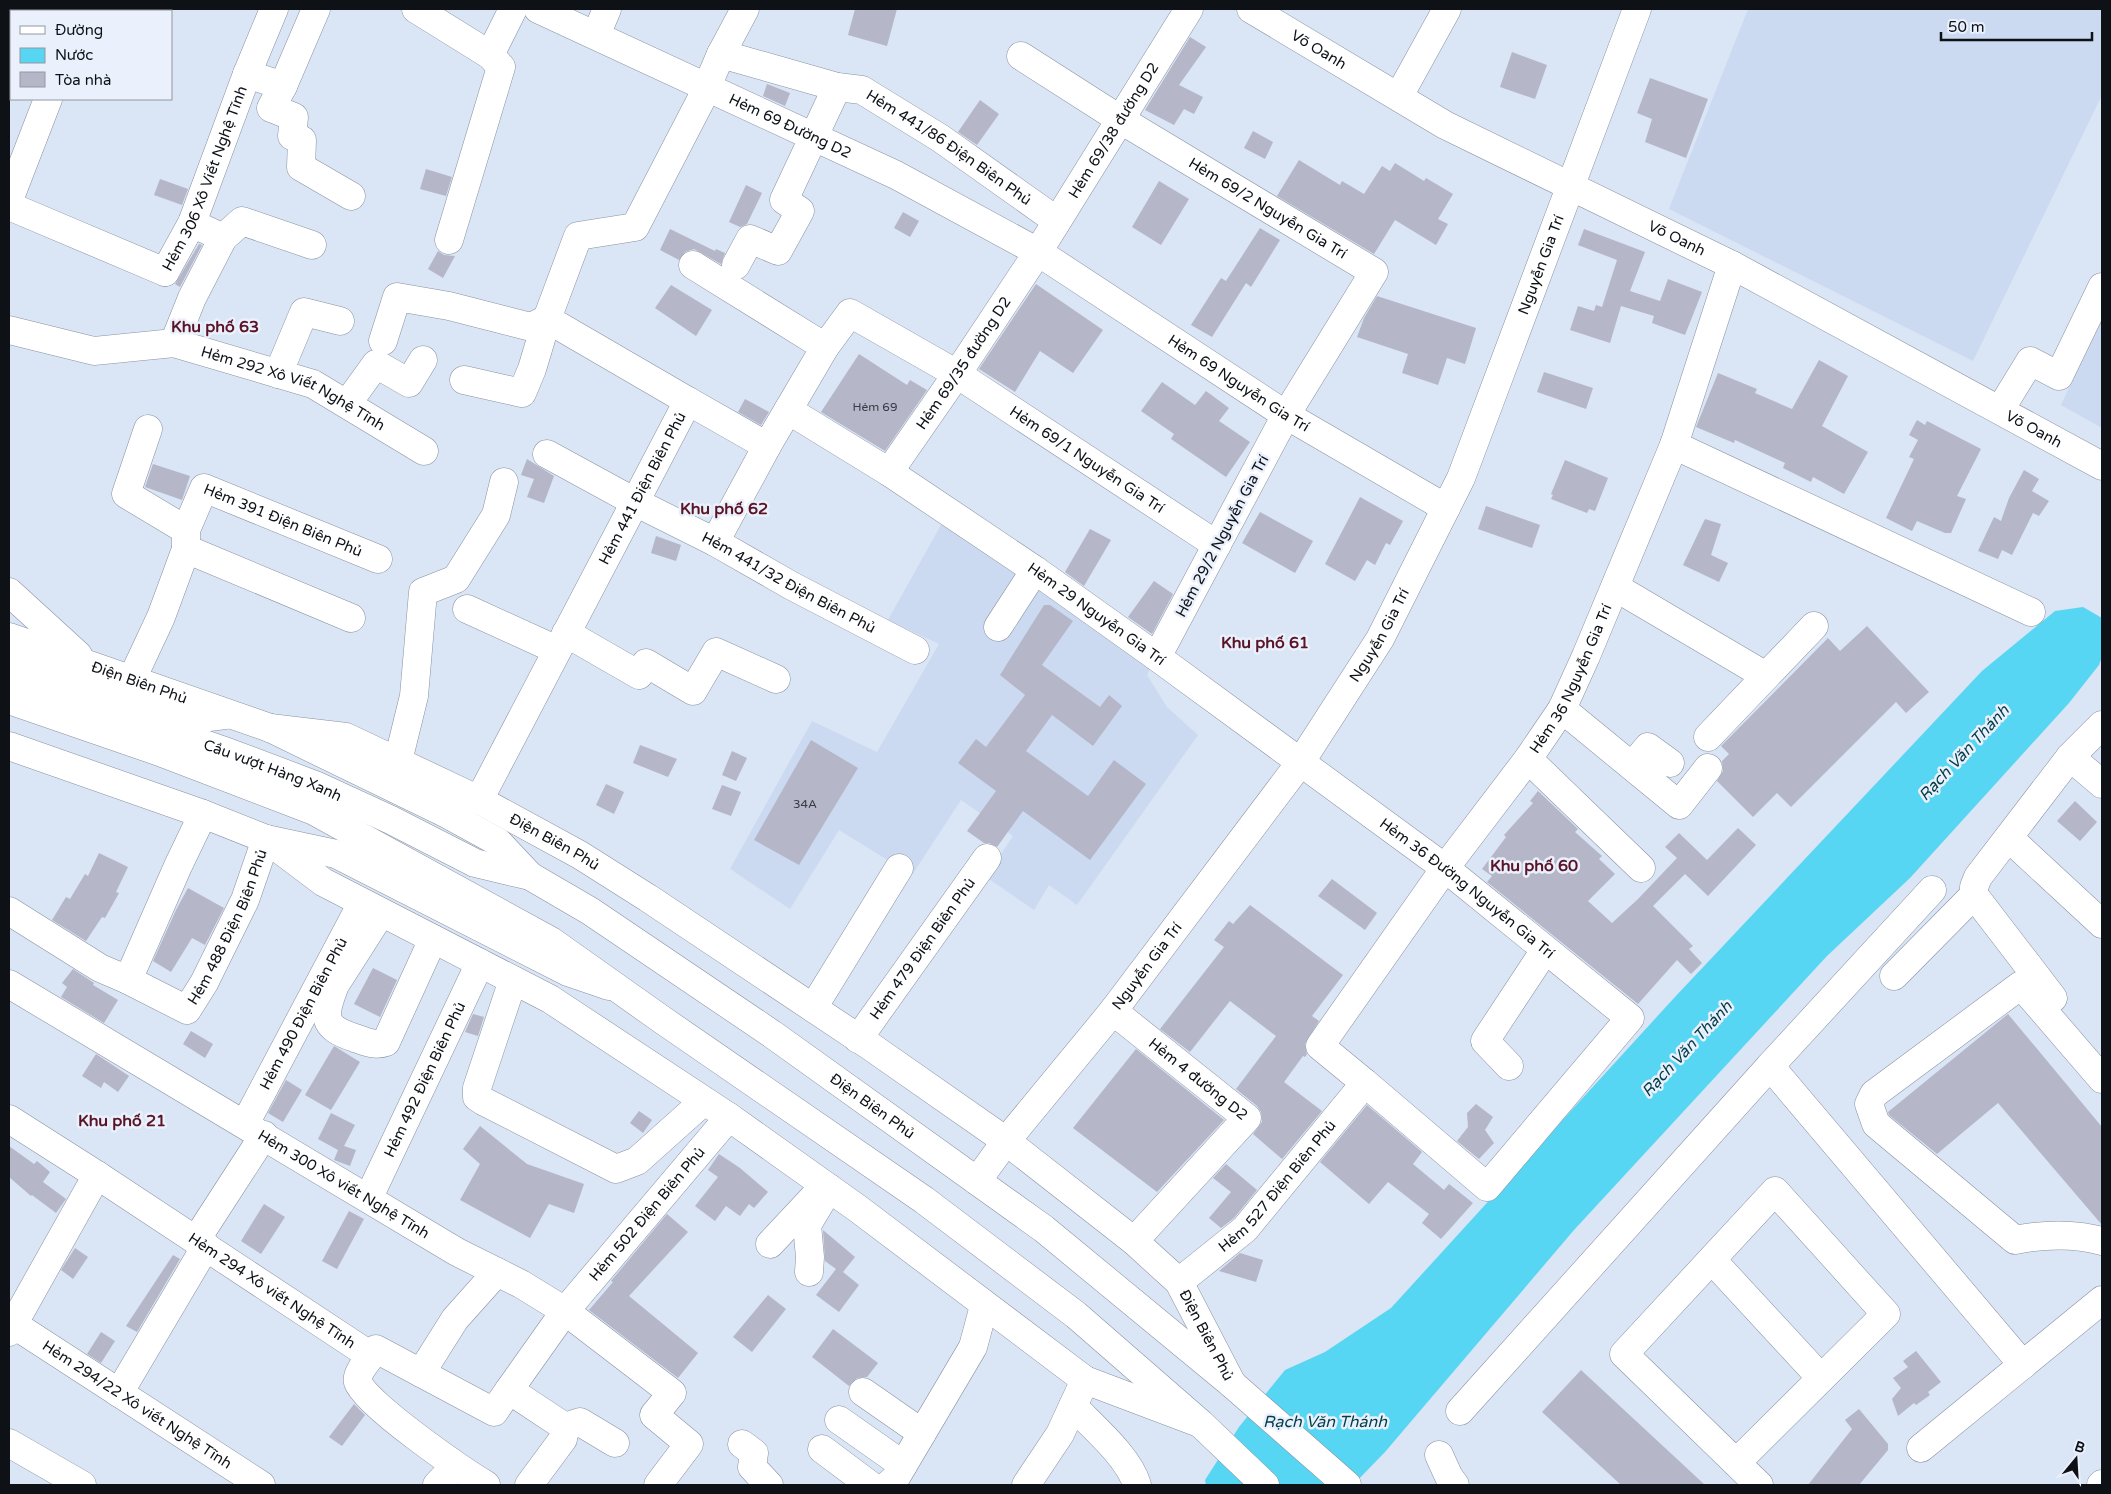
<svg xmlns="http://www.w3.org/2000/svg" width="2111" height="1494" viewBox="0 0 2111 1494" font-family="'Varela Round',sans-serif">
<rect width="100%" height="100%" fill="#dae5f5"/>
<g fill="#cbdaf1">
<polygon points="1748,9 2102,9 2102,95 1973,361 1669,209"/>
<polygon points="2102,317 2102,428 2061,405"/>
<polygon points="942,523 1038,583 1151,667 1147,675 1167,707 1198,735 1077,905 1049,885 1034,910 986,877 1013,836 961,800 912,875 839,830 790,909 730,869 812,721 877,752 939,644 888,620"/>
</g>
<polygon fill="#57d6f3" points="2083,607 2102,618 2102,657 2099,665 2069,703 1910,878 1827,956 1574,1230 1385,1452 1353,1485 1206,1485 1205,1480 1239,1427 1285,1370 1325,1352 1391,1308 1674,998 1982,671 2055,611"/>
<g fill="#b5b7c9">
<polygon points="855,9 897,9 887,46 848,35"/>
<polygon points="1190,37 1206,47 1179,85 1203,97 1194,114 1184,109 1174,125 1145,110"/>
<polygon points="1512,52 1547,65 1535,99 1500,87"/>
<polygon points="1650,78 1708,99 1686,158 1645,142 1652,119 1637,113"/>
<polygon points="767,84 790,93 785,106 763,96"/>
<polygon points="980,100 999,114 977,145 958,132"/>
<polygon points="1253,131 1273,142 1265,159 1244,148"/>
<polygon points="1299,160 1340,185 1342,181 1364,194 1382,166 1390,171 1395,163 1424,181 1426,178 1453,194 1438,219 1448,224 1436,245 1395,220 1374,254 1277,196"/>
<polygon points="426,169 452,177 446,196 420,189"/>
<polygon points="160,179 188,189 182,205 154,195"/>
<polygon points="1159,181 1189,199 1161,245 1132,227"/>
<polygon points="746,185 762,193 747,224 740,227 729,222"/>
<polygon points="903,212 919,221 910,237 894,228"/>
<polygon points="1260,228 1280,240 1251,287 1246,283 1212,337 1191,325 1221,278 1226,281"/>
<polygon points="670,229 715,251 716,249 725,253 721,264 694,249 685,252 679,260 660,250"/>
<polygon points="1584,229 1645,252 1630,291 1660,301 1668,279 1702,292 1685,335 1652,323 1654,316 1621,306 1610,343 1570,330 1578,306 1594,311 1596,305 1602,307 1617,260 1578,245"/>
<polygon points="199,244 202,245 180,287 175,284"/>
<polygon points="438,251 444,255 455,256 443,278 428,269"/>
<polygon points="1036,284 1103,330 1073,373 1040,351 1015,392 979,369"/>
<polygon points="671,285 712,310 696,336 655,308"/>
<polygon points="1377,296 1476,328 1465,364 1447,358 1438,385 1402,373 1408,354 1357,337 1364,318"/>
<polygon points="859,354 907,385 910,380 927,390 885,451 821,412"/>
<polygon points="1819,360 1848,376 1822,426 1868,452 1844,494 1813,477 1811,482 1783,468 1785,463 1735,440 1734,443 1696,427 1718,373 1757,389 1755,393 1792,409"/>
<polygon points="1544,372 1593,388 1586,409 1537,392"/>
<polygon points="1162,382 1195,405 1206,391 1229,408 1219,421 1250,442 1226,477 1171,439 1174,434 1141,411"/>
<polygon points="745,399 769,412 761,425 738,412"/>
<polygon points="1917,420 1925,425 1927,421 1981,449 1957,496 1966,499 1951,533 1945,533 1917,521 1912,531 1886,518 1914,459 1909,457 1918,440 1909,435"/>
<polygon points="527,459 554,476 544,503 527,497 534,479 521,475"/>
<polygon points="1565,460 1608,478 1595,511 1589,509 1587,513 1551,499 1553,495 1551,494"/>
<polygon points="153,464 190,476 182,500 145,487"/>
<polygon points="2024,470 2039,479 2032,491 2049,501 2039,516 2033,513 2012,555 2002,550 1998,559 1978,551 1994,517 2001,521 2009,498"/>
<polygon points="1360,497 1403,521 1390,545 1386,543 1375,565 1367,560 1355,581 1325,564"/>
<polygon points="1486,506 1540,525 1532,548 1478,529"/>
<polygon points="1260,512 1313,541 1295,573 1242,543"/>
<polygon points="1705,519 1721,524 1711,555 1728,563 1719,582 1683,565"/>
<polygon points="1090,529 1111,540 1084,586 1065,572"/>
<polygon points="656,536 681,545 676,561 651,553"/>
<polygon points="1154,581 1173,594 1152,634 1128,617"/>
<polygon points="1044,605 1050,605 1073,621 1042,665 1100,707 1109,695 1122,706 1093,746 1052,715 1026,751 1088,796 1114,760 1146,784 1090,860 1023,811 997,847 989,843 984,843 967,831 996,791 958,763 976,739 986,747 1025,695 1000,675"/>
<polygon points="1867,626 1929,692 1906,713 1896,702 1791,807 1777,793 1753,817 1717,781 1723,771 1722,761 1729,754 1721,746 1828,638 1840,651"/>
<polygon points="811,740 858,768 799,865 754,840"/>
<polygon points="640,745 677,759 668,777 633,763"/>
<polygon points="732,751 747,758 736,781 722,775"/>
<polygon points="606,784 624,792 614,814 596,805"/>
<polygon points="722,785 741,792 731,816 712,809"/>
<polygon points="1538,791 1578,829 1575,832 1602,856 1599,859 1615,874 1588,901 1612,923 1638,899 1677,858 1665,847 1679,833 1707,860 1738,828 1756,845 1708,896 1685,874 1653,906 1693,946 1689,949 1702,963 1691,974 1677,960 1638,1004 1487,882 1492,876 1482,869 1506,837 1504,835 1533,803 1530,801"/>
<polygon points="2075,801 2097,822 2080,841 2057,821"/>
<polygon points="99,853 128,867 116,892 119,893 105,918 102,917 86,941 52,920 66,897 70,899 85,874 88,876"/>
<polygon points="1332,879 1377,913 1365,930 1318,896"/>
<polygon points="188,888 224,908 205,945 192,938 171,972 153,961 176,910"/>
<polygon points="1250,905 1343,975 1312,1016 1319,1021 1305,1044 1307,1054 1305,1057 1303,1056 1284,1082 1322,1111 1282,1159 1253,1134 1262,1122 1261,1112 1257,1106 1236,1089 1276,1036 1230,1001 1190,1052 1160,1029 1224,947 1214,940 1229,921 1233,924"/>
<polygon points="373,968 397,980 380,1017 354,1004"/>
<polygon points="73,969 94,983 93,985 118,1000 104,1023 61,997 67,987 62,983"/>
<polygon points="473,1014 484,1017 478,1036 465,1032"/>
<polygon points="2008,1014 2102,1127 2102,1225 1998,1103 1937,1154 1889,1115 1888,1112"/>
<polygon points="191,1031 213,1044 205,1058 183,1044"/>
<polygon points="334,1046 360,1062 331,1110 305,1095"/>
<polygon points="1136,1049 1224,1120 1157,1192 1073,1128"/>
<polygon points="96,1054 129,1076 118,1092 104,1082 101,1088 82,1076"/>
<polygon points="286,1080 302,1090 283,1122 268,1113"/>
<polygon points="1476,1104 1493,1117 1485,1130 1494,1143 1479,1159 1457,1141 1468,1127 1467,1113"/>
<polygon points="1367,1105 1422,1152 1413,1164 1444,1190 1449,1184 1473,1203 1441,1239 1422,1223 1429,1214 1388,1182 1369,1204 1320,1162"/>
<polygon points="639,1111 652,1120 643,1133 630,1123"/>
<polygon points="331,1113 355,1125 344,1146 356,1150 350,1166 334,1160 338,1150 318,1139"/>
<polygon points="480,1126 527,1164 584,1184 574,1213 549,1204 530,1238 460,1200 480,1164 463,1149"/>
<polygon points="9,1146 34,1164 37,1161 50,1172 43,1182 66,1199 56,1213 32,1195 31,1196 9,1177"/>
<polygon points="719,1154 740,1168 768,1192 754,1208 749,1204 740,1216 726,1206 715,1221 695,1206 718,1177 708,1170"/>
<polygon points="1226,1164 1257,1190 1234,1218 1221,1228 1209,1218 1231,1192 1213,1178"/>
<polygon points="264,1204 285,1217 261,1254 241,1241"/>
<polygon points="349,1211 364,1219 337,1269 322,1261"/>
<polygon points="667,1214 688,1232 629,1296 698,1353 678,1378 589,1310 613,1282 611,1281"/>
<polygon points="823,1230 855,1257 843,1272 859,1285 839,1312 816,1295 836,1269 825,1261"/>
<polygon points="75,1248 88,1257 73,1279 61,1270"/>
<polygon points="1240,1253 1263,1260 1256,1282 1219,1271"/>
<polygon points="173,1255 180,1259 137,1332 126,1326"/>
<polygon points="768,1295 786,1309 752,1352 733,1337"/>
<polygon points="833,1329 878,1363 867,1377 857,1378 849,1386 812,1357"/>
<polygon points="101,1332 115,1341 101,1363 87,1354"/>
<polygon points="1916,1351 1941,1382 1928,1392 1930,1395 1916,1405 1914,1403 1898,1416 1892,1399 1901,1388 1893,1378 1908,1367 1903,1361"/>
<polygon points="1581,1370 1705,1485 1621,1485 1542,1412"/>
<polygon points="354,1404 365,1415 342,1446 329,1437"/>
<polygon points="1859,1409 1888,1444 1888,1450 1859,1485 1808,1485 1852,1429 1845,1420"/>
</g>
<g fill="none" stroke-linecap="round" stroke-linejoin="round">
<g stroke="#8892a1" stroke-width="29">
<g id="minor">
<polyline points="416,9 490,55 501,67 449,240"/>
<path id="s1" d="M538,9L896,175L1038,252L1286,415L1446,508"/>
<path id="s2" d="M1251,9L1445,125L1732,265L2102,466"/>
<polyline points="596,35 607,9"/>
<path id="s3" d="M721,54L837,87L862,90L940,138L1057,221"/>
<polyline points="490,55 513,9"/>
<path id="s4" d="M1021,56L1121,120L1374,272L1286,415L1157,657"/>
<polyline points="247,74 283,86 271,108 294,117 292,136 302,140 301,167 351,196"/>
<polyline points="283,86 316,9"/>
<polyline points="1399,96 1447,9"/>
<polyline points="9,206 165,272"/>
<polyline points="192,223 223,238 242,221 312,245"/>
<polyline points="736,265 750,239 778,251 800,211 784,200 837,87"/>
<path id="s5" d="M165,272L192,223L247,74L274,9"/>
<path id="s6" d="M9,330L94,351L174,343L313,384L424,451"/>
<polyline points="383,341 397,297 449,306 531,327 547,319"/>
<polyline points="174,343 192,298 223,238"/>
<path id="s7" d="M825,347L850,313L957,374L1217,545"/>
<polyline points="278,374 304,312 340,321"/>
<polyline points="464,380 522,393 532,369 547,319 578,236 635,227 703,96 721,54 745,9"/>
<polyline points="688,401 767,446 825,347 693,265"/>
<polyline points="347,404 376,364 409,383 423,360"/>
<path id="s8" d="M788,410L889,472L1035,570L1157,657L1445,868L1630,1018L1487,1187L1365,1083"/>
<polyline points="2000,410 2030,361 2059,376 2102,287"/>
<polyline points="148,429 126,494 186,530"/>
<polyline points="1674,445 2031,612"/>
<path id="s9" d="M547,454L635,502L715,542L792,586L915,650"/>
<path id="s10" d="M889,472L957,374L1038,252L1189,9"/>
<polyline points="715,542 767,446"/>
<polyline points="186,549 351,618"/>
<polyline points="1615,587 1766,676"/>
<polyline points="467,609 557,650"/>
<polyline points="998,627 1035,570"/>
<polyline points="566,633 639,675 646,663 693,691 716,652 776,679"/>
<path id="s11" d="M132,679L161,617L186,549V530L204,488L378,559"/>
<polyline points="1562,709 1679,805 1708,768"/>
<polyline points="1708,737 1814,626"/>
<polyline points="2070,757 2102,784"/>
<polyline points="1528,759 1641,868"/>
<polyline points="398,761 414,696 423,592 456,579 496,515 504,482"/>
<polyline points="1632,766 1648,747 1670,763"/>
<path id="s12" d="M479,800L688,401L547,319"/>
<polyline points="2009,838 2102,924"/>
<polyline points="1974,895 2053,998"/>
<polyline points="9,911 100,968 128,980 178,866 203,814"/>
<path d="M381,913L335,985C323,1016 321,1027 355,1038C366,1042 375,1046 386,1042L433,939"/>
<polyline points="1894,976 1974,895 1974,887 1978,877 2070,757 2102,725"/>
<path id="s13" d="M128,980L187,1010L204,983L245,900L266,839"/>
<polyline points="513,980 477,1088 477,1097 483,1101 616,1169 637,1161 704,1101"/>
<path id="s14" d="M9,984L457,1252L521,1284L565,1311L672,1393L654,1415L689,1444L658,1485"/>
<polyline points="813,1008 899,868"/>
<path id="s15" d="M1113,1011L1247,1118L1134,1241"/>
<path id="s16" d="M858,1039L987,858"/>
<polyline points="1509,1066 1485,1041 1545,950"/>
<polyline points="1770,1066 1932,890"/>
<path d="M2102,1079L2021,985L1874,1094L1869,1104L1876,1124L2015,1240C2045,1234 2073,1233 2102,1241"/>
<path id="s17" d="M9,1119L97,1175L371,1356"/>
<path id="s18" d="M245,1124L362,903"/>
<path id="s19" d="M977,1181L1006,1141L1113,1011L1300,763L1380,639L1461,478L1637,9"/>
<path id="s20" d="M369,1197L480,963"/>
<polyline points="196,1240 264,1135"/>
<polyline points="770,1244 814,1197"/>
<polyline points="1712,1260 1821,1378"/>
<polyline points="809,1272 810,1257 807,1225 829,1188"/>
<path id="s21" d="M1179,1282L1245,1229L1365,1083L1320,1046L1445,868L1528,759L1562,709L1586,656L1674,445L1732,265"/>
<path id="s22" d="M13,1324L261,1485"/>
<polyline points="9,1332 97,1175"/>
<polyline points="421,1373 455,1319 497,1272"/>
<path id="s23" d="M509,1390L565,1311L729,1117"/>
<polyline points="863,1392 922,1433"/>
<polyline points="119,1393 206,1246"/>
<path d="M1073,1406C1093,1427 1129,1457 1137,1485"/>
<polyline points="1460,1411 1770,1066 2023,1365"/>
<polyline points="839,1420 903,1465"/>
<polyline points="9,1443 82,1485"/>
<polyline points="742,1444 754,1453 752,1467 769,1485"/>
<polyline points="1921,1448 2102,1300"/>
<polyline points="822,1449 870,1485"/>
<polyline points="1439,1455 1449,1477 1455,1485"/>
<polyline points="1736,1463 1886,1314 1775,1191 1624,1354 1759,1485"/>
<polyline points="437,1485 455,1466"/>
<path d="M486,1485C463,1471 365,1404 358,1382C355,1373 371,1357 376,1349L494,1412L509,1390L565,1427L580,1422L615,1443"/>
<polyline points="529,1485 563,1439 565,1427"/>
<polyline points="888,1485 895,1479 973,1347 984,1306"/>
<polyline points="1026,1485 1060,1434 1085,1380"/>
<polyline points="2101,1485 2102,1484"/>
</g>
</g>
<g stroke="#8892a1" stroke-width="29">
<g id="major">
<polyline points="81,11 82,9"/>
<polyline points="9,200 48,99"/>
<polyline points="9,592 78,655"/>
<path id="s24" d="M9,637L270,728L447,814L498,842L530,876"/>
<polyline points="9,660 15,660 184,720 225,715"/>
<path id="s25" d="M270,728L346,737L479,800L580,855L648,898L870,1046L1006,1141L1134,1241L1179,1282L1232,1384"/>
<polyline points="9,746 203,814 266,839 336,854 568,972 609,986"/>
<polyline points="266,839 323,882 550,999 729,1117 857,1208 1085,1380 1199,1423"/>
</g>
</g>
<g stroke="#8892a1" stroke-width="29">
<g id="highway">
<path id="s26" d="M9,676L230,753L315,785L391,820L475,863L530,876L590,911L772,1034L1044,1229L1232,1384L1347,1485"/>
<polyline points="9,700 157,751 314,811 551,941 661,1019 924,1200 1076,1315 1200,1423 1265,1485"/>
</g>
</g>
<use href="#minor" stroke="#fff" stroke-width="28"/>
<use href="#major" stroke="#fff" stroke-width="28"/>
<use href="#highway" stroke="#fff" stroke-width="28"/>
</g>
<g text-anchor="middle" dominant-baseline="central" stroke-width="5" stroke-linejoin="round" paint-order="stroke">
<g font-size="12" fill="#383b44">
<text x="875" y="407">Hẻm 69</text>
<text x="805" y="804">34A</text>
</g>
<g font-size="15" fill="#0e1217" stroke="#ebf1fc">
<text stroke="none"><textPath href="#s2" startOffset="79">Võ Oanh</textPath></text>
<text stroke="none"><textPath href="#s1" startOffset="278">Hẻm 69 Đường D2</textPath></text>
<text stroke="none"><textPath href="#s10" startOffset="409">Hẻm 69/38 đường D2</textPath></text>
<text stroke="none"><textPath href="#s3" startOffset="250">Hẻm 441/86 Điện Biên Phủ</textPath></text>
<text stroke="none"><textPath href="#s5" startOffset="102">Hẻm 306 Xô Viết Nghệ Tĩnh</textPath></text>
<text stroke="none"><textPath href="#s4" startOffset="290">Hẻm 69/2 Nguyễn Gia Trí</textPath></text>
<text stroke="none"><textPath href="#s2" startOffset="484">Võ Oanh</textPath></text>
<text stroke="none"><textPath href="#s19" startOffset="1084">Nguyễn Gia Trí</textPath></text>
<text stroke="none"><textPath href="#s10" startOffset="132">Hẻm 69/35 đường D2</textPath></text>
<text stroke="none"><textPath href="#s1" startOffset="796">Hẻm 69 Nguyễn Gia Trí</textPath></text>
<text stroke="none"><textPath href="#s6" startOffset="296">Hẻm 292 Xô Viết Nghệ Tĩnh</textPath></text>
<text stroke="none"><textPath href="#s2" startOffset="889">Võ Oanh</textPath></text>
<text stroke="none"><textPath href="#s7" startOffset="321">Hẻm 69/1 Nguyễn Gia Trí</textPath></text>
<text stroke="none"><textPath href="#s12" startOffset="352">Hẻm 441 Điện Biên Phủ</textPath></text>
<text stroke="none"><textPath href="#s11" startOffset="291">Hẻm 391 Điện Biên Phủ</textPath></text>
<text transform="translate(1222 536) rotate(-62)">Hẻm 29/2 Nguyễn Gia Trí</text>
<text stroke="none"><textPath href="#s9" startOffset="274">Hẻm 441/32 Điện Biên Phủ</textPath></text>
<text stroke="none"><textPath href="#s8" startOffset="370">Hẻm 29 Nguyễn Gia Trí</textPath></text>
<text stroke="none"><textPath href="#s19" startOffset="679">Nguyễn Gia Trí</textPath></text>
<text stroke="none"><textPath href="#s21" startOffset="778">Hẻm 36 Nguyễn Gia Trí</textPath></text>
<text stroke="none"><textPath href="#s24" startOffset="138">Điện Biên Phủ</textPath></text>
<text stroke="none"><textPath href="#s26" startOffset="280">Cầu vượt Hàng Xanh</textPath></text>
<text stroke="none"><textPath href="#s25" startOffset="310">Điện Biên Phủ</textPath></text>
<text stroke="none"><textPath href="#s8" startOffset="831">Hẻm 36 Đường Nguyễn Gia Trí</textPath></text>
<text stroke="none"><textPath href="#s13" startOffset="159">Hẻm 488 Điện Biên Phủ</textPath></text>
<text stroke="none"><textPath href="#s16" startOffset="111">Hẻm 479 Điện Biên Phủ</textPath></text>
<text stroke="none"><textPath href="#s19" startOffset="274">Nguyễn Gia Trí</textPath></text>
<text stroke="none"><textPath href="#s18" startOffset="125">Hẻm 490 Điện Biên Phủ</textPath></text>
<text stroke="none"><textPath href="#s15" startOffset="109">Hẻm 4 đường D2</textPath></text>
<text stroke="none"><textPath href="#s20" startOffset="130">Hẻm 492 Điện Biên Phủ</textPath></text>
<text stroke="none"><textPath href="#s26" startOffset="972">Điện Biên Phủ</textPath></text>
<text stroke="none"><textPath href="#s14" startOffset="390">Hẻm 300 Xô viết Nghệ Tĩnh</textPath></text>
<text stroke="none"><textPath href="#s21" startOffset="138">Hẻm 527 Điện Biên Phủ</textPath></text>
<text stroke="none"><textPath href="#s23" startOffset="224">Hẻm 502 Điện Biên Phủ</textPath></text>
<text stroke="none"><textPath href="#s17" startOffset="314">Hẻm 294 Xô viết Nghệ Tĩnh</textPath></text>
<text stroke="none"><textPath href="#s25" startOffset="1135">Điện Biên Phủ</textPath></text>
<text stroke="none"><textPath href="#s22" startOffset="148">Hẻm 294/22 Xô viết Nghệ Tĩnh</textPath></text>
</g>
<g font-size="16" font-weight="bold" fill="#591527" stroke="#ebf1fc">
<text x="215" y="327">Khu phố 63</text>
<text x="724" y="509">Khu phố 62</text>
<text x="1265" y="643">Khu phố 61</text>
<text x="1534" y="866">Khu phố 60</text>
<text x="122" y="1121">Khu phố 21</text>
</g>
<g font-size="16" font-style="italic" fill="#003d49" stroke="#ebf1fc">
<text transform="translate(1964 753) rotate(-47)">Rạch Văn Thánh</text>
<text transform="translate(1687 1049) rotate(-47)">Rạch Văn Thánh</text>
<text x="1325" y="1422">Rạch Văn Thánh</text>
</g>
</g>
<rect width="2111" height="1494" fill="none" stroke="#0e1217" stroke-width="20"/>
<rect x="10" y="10" width="162" height="90" fill="#ebf1fc" stroke="#9398a0"/>
<rect x="20" y="26" width="25" height="8" fill="#ffffff" stroke="#9398a0"/>
<text x="55" y="35" font-size="15" fill="#0e1217">Đường</text>
<rect x="20" y="48" width="25" height="15" fill="#57d6f3" stroke="#9398a0"/>
<text x="55" y="60" font-size="15" fill="#0e1217">Nước</text>
<rect x="20" y="72" width="25" height="15" fill="#b5b7c9" stroke="#9398a0"/>
<text x="55" y="85" font-size="15" fill="#0e1217">Tòa nhà</text>
<g transform="translate(2076 1459) rotate(18)" stroke="#ebf1fc" stroke-width="4" paint-order="stroke">
<path d="M0-4L9 19L0 12L-9 19Z" fill="#0e1217"/>
<text y="-8" font-size="14" font-weight="bold" text-anchor="middle" fill="#0e1217">B</text>
</g>
<path d="M1941 32v8h151v-8" fill="none" stroke="#0e1217" stroke-width="2.5"/>
<text x="1948" y="32" font-size="15" fill="#0e1217" stroke="#ebf1fc" stroke-width="4" paint-order="stroke">50 m</text>
</svg>
